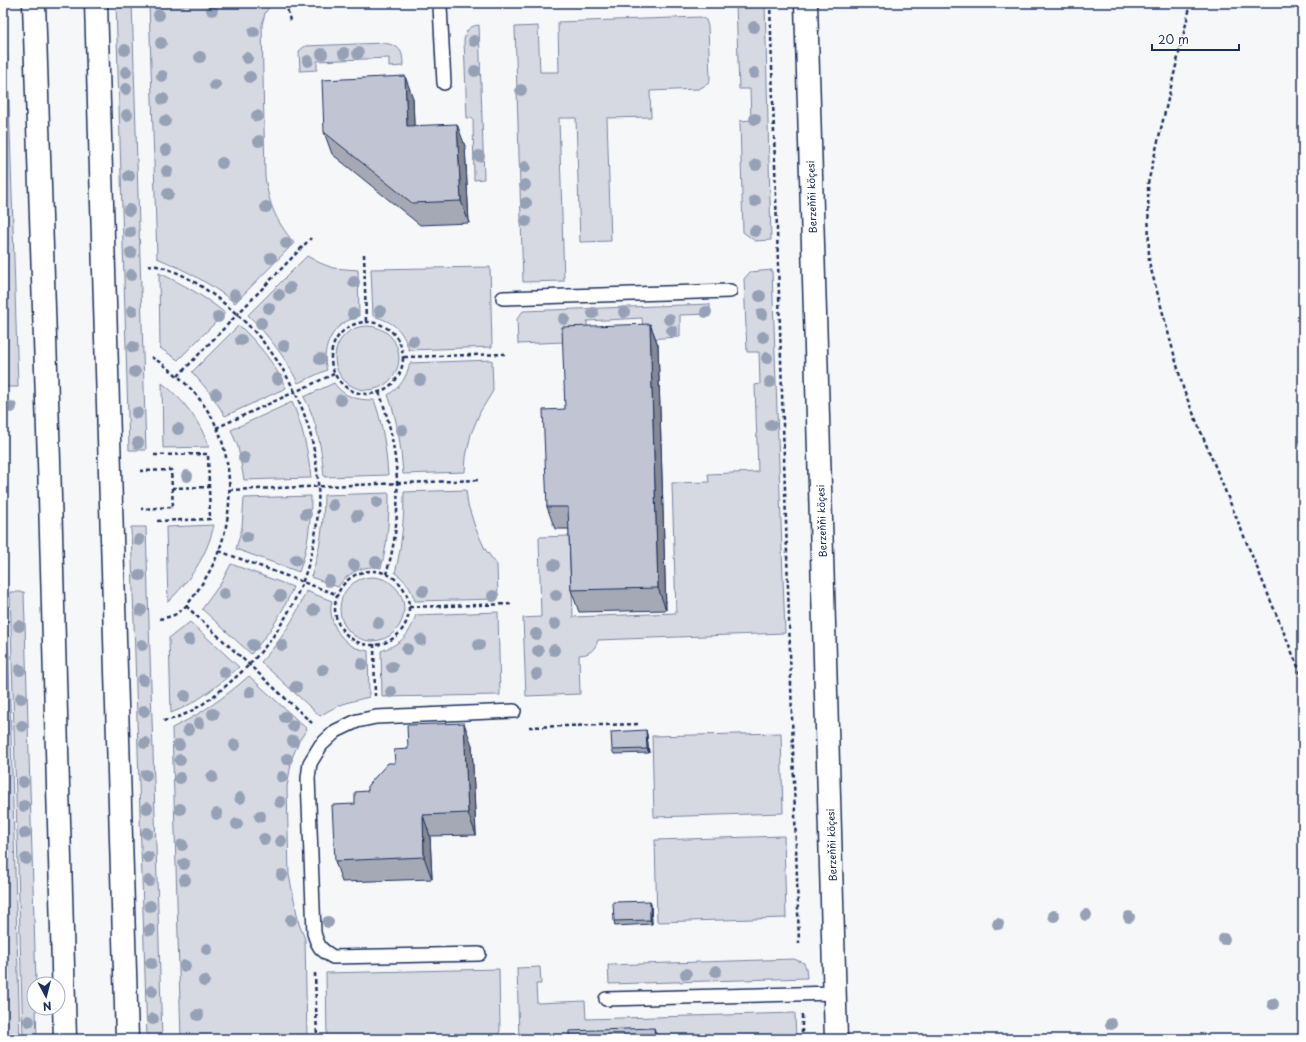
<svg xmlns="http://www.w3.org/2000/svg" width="1306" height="1042" viewBox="0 0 1306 1042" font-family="'Playpen Sans',sans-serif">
<rect width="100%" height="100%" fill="#f6f7f9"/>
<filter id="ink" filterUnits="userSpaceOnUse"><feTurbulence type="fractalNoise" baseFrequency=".025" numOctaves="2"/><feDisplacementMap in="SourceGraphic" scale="8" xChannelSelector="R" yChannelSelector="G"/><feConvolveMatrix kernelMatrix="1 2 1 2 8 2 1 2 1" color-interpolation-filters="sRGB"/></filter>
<g filter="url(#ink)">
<g fill="#d6d9e2" stroke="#7884a0">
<polygon points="3,3 6,3 18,387 3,387"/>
<polygon points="116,3 132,3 146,450 129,450"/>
<path d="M149,3H272L265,13L262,25L265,177C270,207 275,219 294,243L235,303C211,284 186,270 157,258Z"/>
<polygon points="736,3 765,3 771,240 755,241 743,232 740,121 751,120 750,89 739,89"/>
<polygon points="701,17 706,20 708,26 710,79 709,83 699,89 650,91 651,117 607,118 611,241 580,242 576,118 559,118 564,281 523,282 515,27 538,26 540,72 559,72 558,22"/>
<path d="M479,25L484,179L474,180L473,118H467L464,40C466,30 469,26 479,25Z"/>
<path d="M384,43C400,46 403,50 403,66L389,67V58L317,61V70L300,71L299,51L305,46Z"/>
<path d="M307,256L320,263L333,268L358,270L359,316C355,318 351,319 347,321C331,329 321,351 327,370L298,383C286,358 268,335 248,315Z"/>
<path d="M490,267L492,347L409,350C402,329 394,322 373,316L371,269Z"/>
<path d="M772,270L785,633L598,640C595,650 589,655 579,655L580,694L526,696L523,618L541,617L539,537L570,536L573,617L676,613L672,483L709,482L708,474L758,472L755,385L760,384L759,352H747L744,279L750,272Z"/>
<path d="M159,273C183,284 204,296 225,313L178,360L160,348Z"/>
<polygon points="710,304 710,314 680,315 680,337 644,339 642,318 587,321 587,341 518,344 517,319 523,311"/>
<path d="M239,325C258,343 275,364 286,388L225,416L211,394L192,372Z"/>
<circle cx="367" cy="358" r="32"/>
<path d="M492,360L493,391L480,412L471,434L466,457L465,472L403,474C401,448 398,421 388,395C402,385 405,380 410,363Z"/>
<path d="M162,383C183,399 200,421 209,447L163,448Z"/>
<path d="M334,383C344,397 357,400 374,400C383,424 386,449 388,475L324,477C322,451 317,420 304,397Z"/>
<path d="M292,402C303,426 308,452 311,478L244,480L238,447L231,430Z"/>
<polygon points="3,466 20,1039 3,1039"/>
<path d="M466,490L468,505L475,527L485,549L497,565L498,599L415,601C411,589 406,580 395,573C402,546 404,519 404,492Z"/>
<path d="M389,493C389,518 388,543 381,568C364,564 347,573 338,587L311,577C320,551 324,523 324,495Z"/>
<path d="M311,496C311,521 308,548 299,572L236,549L242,527L244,498Z"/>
<path d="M214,525C207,556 190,580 168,602L166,527Z"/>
<polygon points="131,527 146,527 162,1039 147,1039"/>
<path d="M231,564L293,587C284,611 269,634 251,654L202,609L221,583Z"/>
<circle cx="372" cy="609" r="32"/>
<path d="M306,591L332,601C327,619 339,640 356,648C360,649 364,650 368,651L369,697C349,702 338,704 320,716L261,662C280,642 296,617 306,591Z"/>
<polygon points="10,592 24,592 36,984 34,984 34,1008 36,1008 37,1039 23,1039"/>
<path d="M498,612L500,695L382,697L381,651C402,643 409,636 416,615Z"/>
<path d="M190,622L239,667C219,685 196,704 171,713L169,638Z"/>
<path d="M249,676L307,729L299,741L292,758L287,787L289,875L299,924L305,939L307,1039H181L172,728C201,714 225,697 249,676Z"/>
<polygon points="781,733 783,813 654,817 652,736"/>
<polygon points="784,836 786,918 657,922 655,840"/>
<polygon points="794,959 804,963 806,968 807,978 609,984 608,965"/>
<polygon points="540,967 541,984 536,984 537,1003 585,1001 586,1019 795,1013 796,1039 519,1039 517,968"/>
<polygon points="499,969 500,1031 495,1039 327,1039 326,973"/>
</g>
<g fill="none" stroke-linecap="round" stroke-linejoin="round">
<g stroke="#1b2f5e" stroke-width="16">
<g id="lane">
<polyline points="440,6 444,83"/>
<polyline points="503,298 730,291"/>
<path d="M479,954L333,957C321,950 318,947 314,933L308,778L310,763L321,745L336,731L357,721L376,717L514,711"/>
<polyline points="606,999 835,993"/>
</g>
</g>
<g stroke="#1b2f5e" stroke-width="25">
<polyline id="secondary" points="806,3 836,1039"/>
</g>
<g stroke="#1b2f5e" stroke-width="25">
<g id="primary">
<polyline points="34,3 49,461 65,1039"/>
<polyline points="96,3 127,1039"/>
</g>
</g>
<g stroke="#1b2f5e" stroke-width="2.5" stroke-dasharray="4 3" stroke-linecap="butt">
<polyline points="286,3 290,21"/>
<polyline points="770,3 799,944"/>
<polyline points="1191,3 1148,183 1149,262 1184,391 1303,679"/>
<polyline points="364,254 366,322"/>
<path d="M148,265C179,267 209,291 232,310C345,407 348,578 236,677C216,695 189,718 162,721"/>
<circle cx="367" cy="358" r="36"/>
<path d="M151,357C181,374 210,405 221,438C236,484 231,538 205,579C197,591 188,608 174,615C169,617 164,618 159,619"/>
<polyline points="404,357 505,354"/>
<polyline points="178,376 311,238"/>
<path d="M379,392C400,447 404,519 386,574"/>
<polyline points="216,428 334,374"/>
<polyline points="154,455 208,454 210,519 156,521"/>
<polyline points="140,471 171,470 173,507 141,509"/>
<polyline points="172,488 209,487"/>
<polyline points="229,490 478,480"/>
<polyline points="219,551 338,595"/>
<circle cx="372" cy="608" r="37"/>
<polyline points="186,606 313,724"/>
<polyline points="409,607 512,604"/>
<polyline points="374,644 375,696"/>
<polyline points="529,727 639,724"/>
<polyline points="315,973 317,1039"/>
<polyline points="802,1015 802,1039"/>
</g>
<use href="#lane" stroke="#fff" stroke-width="13"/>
<use href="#secondary" stroke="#fff" stroke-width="22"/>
<use href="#primary" stroke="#fff" stroke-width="22"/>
</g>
<g fill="#97a1b6">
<circle cx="212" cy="10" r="6"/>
<circle cx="159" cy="15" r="6"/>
<circle cx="754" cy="27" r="6"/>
<circle cx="254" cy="32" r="6"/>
<circle cx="474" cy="41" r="6"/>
<circle cx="161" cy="43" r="6"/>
<circle cx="125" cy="50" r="6"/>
<circle cx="344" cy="53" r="6"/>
<circle cx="358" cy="53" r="6"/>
<circle cx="322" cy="54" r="6"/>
<circle cx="200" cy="57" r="6"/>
<circle cx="247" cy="58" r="6"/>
<circle cx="308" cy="61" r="6"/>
<circle cx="475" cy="71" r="6"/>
<circle cx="126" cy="72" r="6"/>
<circle cx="754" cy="73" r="6"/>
<circle cx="162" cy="76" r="6"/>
<circle cx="250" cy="77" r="6"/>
<circle cx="215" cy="85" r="6"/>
<circle cx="126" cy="89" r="6"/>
<circle cx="521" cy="90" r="6"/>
<circle cx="163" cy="99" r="6"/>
<circle cx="127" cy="115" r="6"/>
<circle cx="257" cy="116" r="6"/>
<circle cx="755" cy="119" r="6"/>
<circle cx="165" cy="121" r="6"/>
<circle cx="259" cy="141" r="6"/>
<circle cx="166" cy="150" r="6"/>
<circle cx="479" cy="156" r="6"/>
<circle cx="222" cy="163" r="6"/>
<circle cx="756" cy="165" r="6"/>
<circle cx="525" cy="167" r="6"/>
<circle cx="167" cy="171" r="6"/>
<circle cx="129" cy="176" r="6"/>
<circle cx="525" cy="185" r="6"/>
<circle cx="168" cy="194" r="6"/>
<circle cx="755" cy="201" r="6"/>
<circle cx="526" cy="203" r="6"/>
<circle cx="266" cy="207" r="6"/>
<circle cx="129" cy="210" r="6"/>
<circle cx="526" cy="221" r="6"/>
<circle cx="755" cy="231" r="6"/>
<circle cx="130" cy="232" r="6"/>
<circle cx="286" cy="243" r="6"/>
<circle cx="131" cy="253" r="6"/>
<circle cx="271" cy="258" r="6"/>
<circle cx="131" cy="275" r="6"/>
<circle cx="354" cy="282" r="6"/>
<circle cx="290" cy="288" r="6"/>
<circle cx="235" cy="295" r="6"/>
<circle cx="279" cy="295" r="6"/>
<circle cx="760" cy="296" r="6"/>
<circle cx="269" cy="308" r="6"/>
<circle cx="132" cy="311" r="6"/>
<circle cx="380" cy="311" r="6"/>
<circle cx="624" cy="312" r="6"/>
<circle cx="706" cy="312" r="6"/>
<circle cx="593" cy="313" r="6"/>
<circle cx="353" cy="314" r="6"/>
<circle cx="762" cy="314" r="6"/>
<circle cx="218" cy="317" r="6"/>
<circle cx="564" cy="319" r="6"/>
<circle cx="669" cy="319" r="6"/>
<circle cx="261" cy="323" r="6"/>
<circle cx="672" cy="331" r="6"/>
<circle cx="763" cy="337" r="6"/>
<circle cx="241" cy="340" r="6"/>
<circle cx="413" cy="341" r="6"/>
<circle cx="284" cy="346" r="6"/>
<circle cx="133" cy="347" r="6"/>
<circle cx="767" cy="358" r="6"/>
<circle cx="320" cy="359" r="6"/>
<circle cx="135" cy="372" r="6"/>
<circle cx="277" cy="379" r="6"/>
<circle cx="420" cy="380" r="6"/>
<circle cx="770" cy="382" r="6"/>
<circle cx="216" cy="394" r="6"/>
<circle cx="341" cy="400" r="6"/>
<circle cx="11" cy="407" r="6"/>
<circle cx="137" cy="413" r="6"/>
<circle cx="771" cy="425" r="6"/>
<circle cx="178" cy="429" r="6"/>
<circle cx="402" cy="430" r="6"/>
<circle cx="138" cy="443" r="6"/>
<circle cx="244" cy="458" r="6"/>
<circle cx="187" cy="476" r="6"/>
<circle cx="377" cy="502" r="6"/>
<circle cx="333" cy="505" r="6"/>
<circle cx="306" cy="514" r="6"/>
<circle cx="357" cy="516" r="6"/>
<circle cx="247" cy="537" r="6"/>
<circle cx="139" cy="540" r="6"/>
<circle cx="296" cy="560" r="6"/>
<circle cx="376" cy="562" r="6"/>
<circle cx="354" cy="565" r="6"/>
<circle cx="554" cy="565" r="6"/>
<circle cx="140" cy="575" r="6"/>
<circle cx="329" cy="581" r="6"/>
<circle cx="423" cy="591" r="6"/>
<circle cx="224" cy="594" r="6"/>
<circle cx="556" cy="595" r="6"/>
<circle cx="280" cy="596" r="6"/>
<circle cx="493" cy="596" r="6"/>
<circle cx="141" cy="610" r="6"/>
<circle cx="314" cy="610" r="6"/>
<circle cx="378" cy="623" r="6"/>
<circle cx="555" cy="624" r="6"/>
<circle cx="19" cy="626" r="6"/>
<circle cx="536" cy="634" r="6"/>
<circle cx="189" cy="640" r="6"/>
<circle cx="421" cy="640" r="6"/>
<circle cx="142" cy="645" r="6"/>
<circle cx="253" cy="645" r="6"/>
<circle cx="282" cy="645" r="6"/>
<circle cx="479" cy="645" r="6"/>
<circle cx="407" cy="649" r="6"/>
<circle cx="554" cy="650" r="6"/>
<circle cx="538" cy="651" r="6"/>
<circle cx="362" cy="664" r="6"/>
<circle cx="392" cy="667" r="6"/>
<circle cx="20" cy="670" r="6"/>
<circle cx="323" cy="670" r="6"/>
<circle cx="224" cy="672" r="6"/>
<circle cx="537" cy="674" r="6"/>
<circle cx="143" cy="680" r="6"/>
<circle cx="296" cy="687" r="6"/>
<circle cx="250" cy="692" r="6"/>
<circle cx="391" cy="692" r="6"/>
<circle cx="185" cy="696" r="6"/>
<circle cx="21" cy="698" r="6"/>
<circle cx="144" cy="711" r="6"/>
<circle cx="213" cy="714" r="6"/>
<circle cx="285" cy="717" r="6"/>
<circle cx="199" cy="723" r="6"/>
<circle cx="22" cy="726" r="6"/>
<circle cx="293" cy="726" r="6"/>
<circle cx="188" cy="730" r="6"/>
<circle cx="293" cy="741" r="6"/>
<circle cx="145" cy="743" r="6"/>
<circle cx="179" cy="745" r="6"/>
<circle cx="235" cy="745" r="6"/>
<circle cx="287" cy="759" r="6"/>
<circle cx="180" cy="760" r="6"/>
<circle cx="146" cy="775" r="6"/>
<circle cx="212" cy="777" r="6"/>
<circle cx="282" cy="777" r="6"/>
<circle cx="180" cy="778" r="6"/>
<circle cx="23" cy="782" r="6"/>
<circle cx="240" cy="798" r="6"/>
<circle cx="280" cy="802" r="6"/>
<circle cx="24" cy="806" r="6"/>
<circle cx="147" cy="808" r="6"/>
<circle cx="180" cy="809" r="6"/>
<circle cx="217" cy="814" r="6"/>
<circle cx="260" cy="816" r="6"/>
<circle cx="237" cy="824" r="6"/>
<circle cx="25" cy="833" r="6"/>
<circle cx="147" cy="833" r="6"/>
<circle cx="264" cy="839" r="6"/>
<circle cx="281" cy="841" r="6"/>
<circle cx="182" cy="845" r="6"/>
<circle cx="148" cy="857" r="6"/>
<circle cx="26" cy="859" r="6"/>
<circle cx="184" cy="864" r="6"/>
<circle cx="282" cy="875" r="6"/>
<circle cx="185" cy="880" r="6"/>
<circle cx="149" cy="881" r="6"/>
<circle cx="150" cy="906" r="6"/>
<circle cx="1086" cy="915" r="6"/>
<circle cx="1054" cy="916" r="6"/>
<circle cx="1129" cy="917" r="6"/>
<circle cx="291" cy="920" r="6"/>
<circle cx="328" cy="922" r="6"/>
<circle cx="998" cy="924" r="6"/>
<circle cx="150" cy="930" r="6"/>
<circle cx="1224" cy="939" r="6"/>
<circle cx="207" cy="949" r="6"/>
<circle cx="151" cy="963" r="6"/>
<circle cx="185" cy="966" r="6"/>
<circle cx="716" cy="971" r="6"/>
<circle cx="686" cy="974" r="6"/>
<circle cx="204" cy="981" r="6"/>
<circle cx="152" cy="991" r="6"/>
<circle cx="1273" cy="1004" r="6"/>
<circle cx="198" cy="1015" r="6"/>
<circle cx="153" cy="1019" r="6"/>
<circle cx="29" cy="1021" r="6"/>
<circle cx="1111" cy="1024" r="6"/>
</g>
<g fill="#a5a9b5" stroke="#1b2f5e">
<polygon points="413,98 414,126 465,146 469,223 420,225 332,154 324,132"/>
<polygon points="650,324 658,345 666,610 579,612 571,590 569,529 555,529 547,507 565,409"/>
<polygon points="646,730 647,735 649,753 614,754 612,750"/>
<polygon points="472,745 476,835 430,836 432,879 342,882 335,861 355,804 408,749"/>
<polygon points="650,901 651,905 652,924 615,926 614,921"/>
</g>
<g fill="#868994" stroke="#1b2f5e">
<polygon points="405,76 413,98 415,148 407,126"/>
<polygon points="457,124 465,146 469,223 461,201"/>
<polygon points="650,324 658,345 666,610 658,588"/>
<polygon points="464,723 472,745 476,835 468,813"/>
<polygon points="646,730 647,735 649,753 647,749"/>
<polygon points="423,815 430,836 432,879 424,857"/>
<polygon points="650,901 651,905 652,924 650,920"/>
<polygon points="654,1028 658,1039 655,1039"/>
</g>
<g fill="#c0c4d3" stroke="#1b2f5e">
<polygon points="405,76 407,126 457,124 461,201 412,203 324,132 322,80"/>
<polygon points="650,324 658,588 571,590 568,507 547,507 543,410 565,409 562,327"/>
<polygon points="464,723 468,813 423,815 424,857 335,861 332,805 355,804 355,792 368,791 368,785 388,763 395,763 394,750 408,749 407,725"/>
<polygon points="646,730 647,749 612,750 611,732"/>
<polygon points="650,901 650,920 614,921 613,902"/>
<polygon points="654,1028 655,1039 569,1039 569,1031"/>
</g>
</g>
<g text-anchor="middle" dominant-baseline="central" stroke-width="4" stroke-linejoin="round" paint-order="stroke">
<g font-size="10" fill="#1b2f5e" stroke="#fff">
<text transform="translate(811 197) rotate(-92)">Berzeňňi köçesi</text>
<text transform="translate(821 521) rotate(-92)">Berzeňňi köçesi</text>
<text transform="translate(831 845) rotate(-92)">Berzeňňi köçesi</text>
</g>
</g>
<rect width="1306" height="1042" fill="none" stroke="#fff" stroke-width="16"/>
<rect x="8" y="8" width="1290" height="1026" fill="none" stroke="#1b2f5e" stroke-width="1.5" filter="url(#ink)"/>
<g transform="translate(46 996) rotate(173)"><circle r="19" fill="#ffffff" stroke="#a4acbf"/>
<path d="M0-3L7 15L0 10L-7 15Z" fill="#1b2f5e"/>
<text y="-6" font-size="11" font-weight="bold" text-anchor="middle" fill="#1b2f5e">N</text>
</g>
<path d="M1152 44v6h87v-6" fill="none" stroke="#1b2f5e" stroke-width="2"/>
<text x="1158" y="44" font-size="12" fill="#1b2f5e" stroke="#ffffff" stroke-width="3" paint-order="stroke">20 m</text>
</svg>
